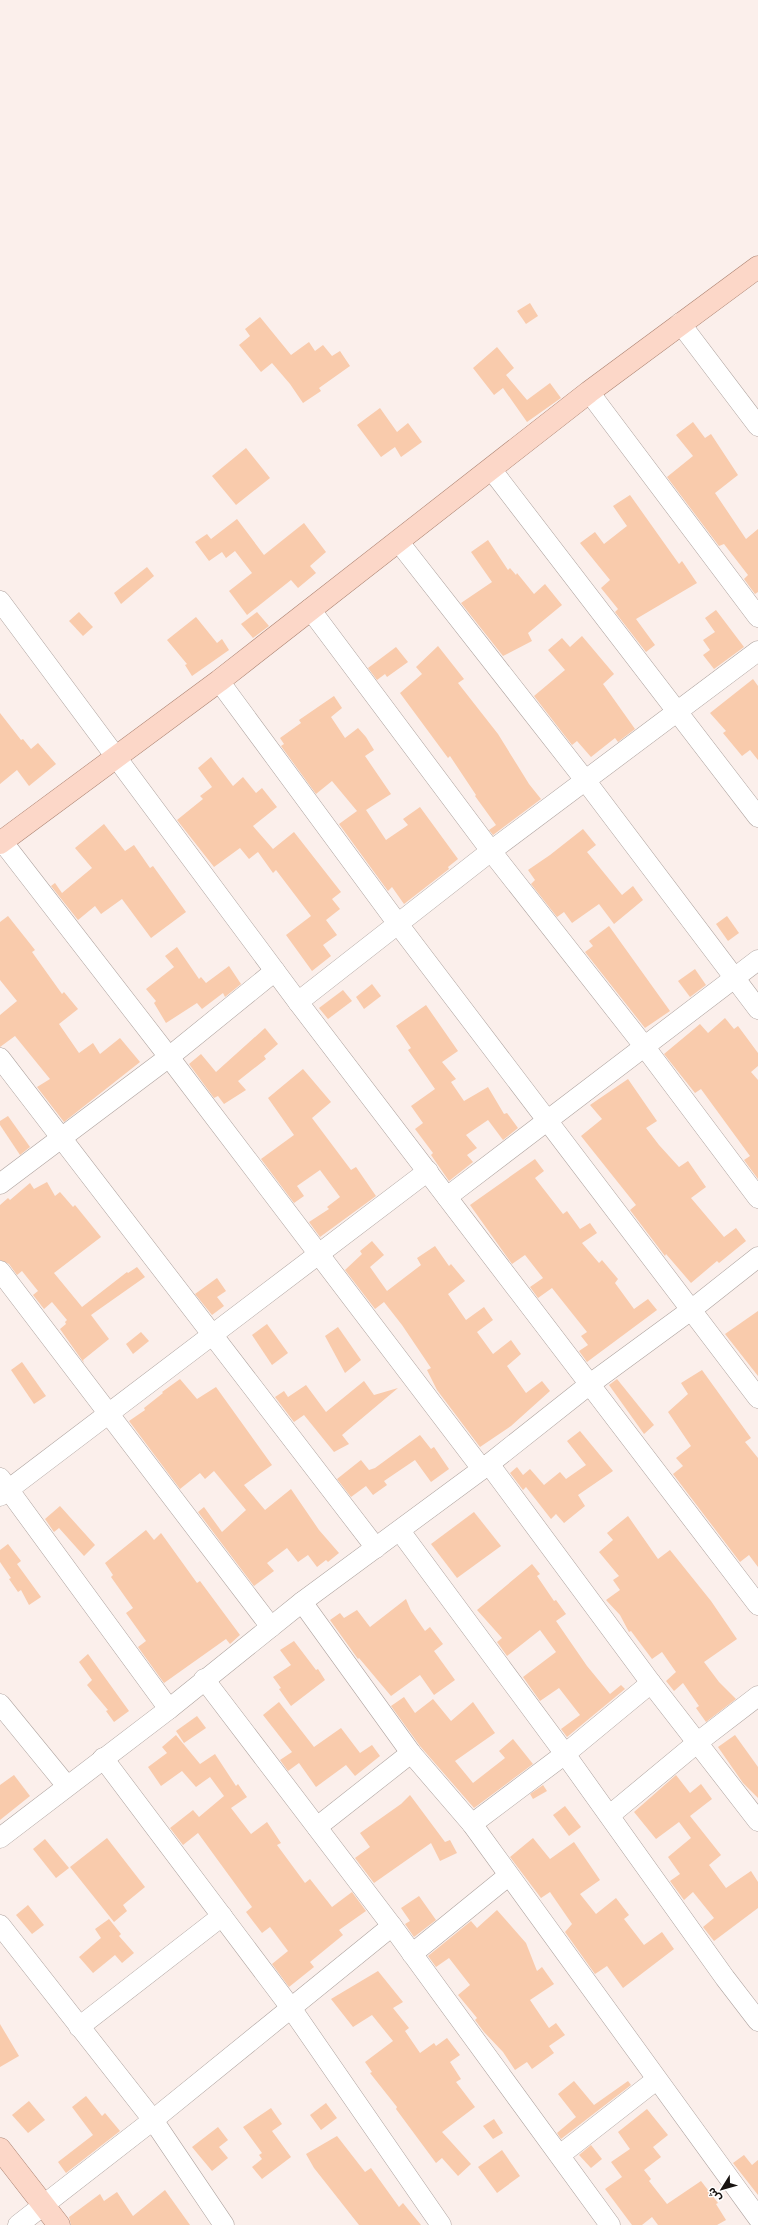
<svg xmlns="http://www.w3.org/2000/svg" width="758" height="2225" viewBox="0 0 758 2225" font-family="'IBM Plex Sans','Noto Sans Arabic',sans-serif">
<rect width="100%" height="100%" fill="#fbefeb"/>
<g fill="#f9cbac">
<polygon points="530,303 538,316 526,324 517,311"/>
<polygon points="260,317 291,355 309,342 315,351 323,345 332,356 340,351 350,366 319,388 321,391 303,403 290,384 272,363 261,372 239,345 250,336 245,329"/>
<polygon points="497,347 514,368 506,375 527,400 550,383 561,398 527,422 503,388 494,395 473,368"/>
<polygon points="380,408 397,432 408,423 422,442 401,457 395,447 381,457 357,425"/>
<polygon points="693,422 705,438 711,434 738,475 715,493 746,539 758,529 758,592 755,594 744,579 748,575 724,544 719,546 667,477 693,456 676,435"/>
<polygon points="246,448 270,478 236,505 212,476"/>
<polygon points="630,495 679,564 682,561 697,583 636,619 655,645 646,652 615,612 618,609 601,588 610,580 580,543 595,532 604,544 627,526 613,506"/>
<polygon points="237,519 264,555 304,523 326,552 310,566 316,573 298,588 291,580 247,615 229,591 252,573 235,551 226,558 222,552 209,561 195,542 207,534 211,539"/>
<polygon points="488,540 508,570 510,568 516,575 517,573 534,594 545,584 562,605 528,633 532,641 503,656 461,603 492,582 471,552"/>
<polygon points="147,567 154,576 121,604 114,593"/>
<polygon points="716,610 744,647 714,669 703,655 710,650 703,640 715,632 705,618"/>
<polygon points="79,612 93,627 83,636 69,621"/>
<polygon points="257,612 269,626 253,638 241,624"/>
<polygon points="196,617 217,643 222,639 229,650 192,676 185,665 187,664 167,640"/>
<polygon points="582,636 614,674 603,684 635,729 618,742 615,738 591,757 577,741 572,745 534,696 565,670 548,650 562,638 570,647"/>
<polygon points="438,646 464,679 458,683 498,734 529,784 541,799 493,835 489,830 496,825 475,796 476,795 450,756 448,758 400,693 422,674 416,667"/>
<polygon points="396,647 408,662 387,677 385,674 377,680 368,668"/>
<polygon points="753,679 758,686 758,760 750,750 742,756 723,733 726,731 710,713"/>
<polygon points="334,696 342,708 331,717 345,738 358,728 366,737 374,750 365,756 391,794 366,810 386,840 408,825 403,819 420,807 458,859 448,867 449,869 404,904 392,887 388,891 339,824 357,811 332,781 316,794 281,746 284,744 280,738 301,723 299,720"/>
<polygon points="0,713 21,740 23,739 31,749 38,743 56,764 29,786 17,770 0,784"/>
<polygon points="211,757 233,786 243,777 256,793 262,788 277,807 253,826 273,849 294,832 341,892 332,899 340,909 326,920 337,935 323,945 331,956 312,971 286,935 311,916 276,870 273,873 258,852 249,859 240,848 214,867 177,820 203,799 200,796 212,787 198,768"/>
<polygon points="104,824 125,851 134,845 150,868 153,866 186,912 151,938 122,899 101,914 95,906 78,920 51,886 55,883 62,893 92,868 75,848"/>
<polygon points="583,829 596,845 587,852 622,895 633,886 643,900 614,924 599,904 572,923 564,912 557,917 531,884 535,880 528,870 550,855"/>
<polygon points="8,916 35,950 32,952 62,994 64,992 78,1009 59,1024 79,1053 93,1043 100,1054 120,1038 140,1062 64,1122 37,1087 50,1079 15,1036 0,1047 0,1015 17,1001 0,980 0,922"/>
<polygon points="727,916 739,933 728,941 716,924"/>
<polygon points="609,926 670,1011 645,1028 585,952 593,946 589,941"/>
<polygon points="177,947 199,979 201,977 206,983 229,966 241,984 225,997 223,993 202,1009 197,1003 166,1023 154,1003 156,1001 146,989 174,967 165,956"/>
<polygon points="695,969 706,985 690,997 678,981"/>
<polygon points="372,984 381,996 364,1009 356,997"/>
<polygon points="343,990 352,1001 328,1019 319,1008"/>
<polygon points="426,1005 458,1051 442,1062 456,1079 451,1082 464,1101 488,1087 504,1114 507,1113 518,1128 503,1140 488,1120 466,1135 477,1148 467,1155 473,1162 449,1181 431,1155 433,1153 415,1129 423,1123 411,1106 435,1089 408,1050 411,1048 396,1026"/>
<polygon points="725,1018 734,1029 738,1026 758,1053 758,1066 751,1072 758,1080 758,1179 744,1160 750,1156 701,1089 695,1093 664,1054 700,1024 708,1033"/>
<polygon points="265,1028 278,1044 264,1056 266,1059 238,1081 246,1090 224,1104 218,1096 214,1098 189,1064 201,1054 216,1072"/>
<polygon points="303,1069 331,1102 312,1118 351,1170 356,1167 376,1196 320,1237 309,1222 329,1209 327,1207 340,1197 320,1170 297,1186 304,1196 294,1203 261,1159 294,1135 268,1098"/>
<polygon points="628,1079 657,1121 646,1128 659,1145 679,1167 688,1161 706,1187 691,1198 724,1237 736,1228 746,1241 719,1263 717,1261 691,1283 666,1254 665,1256 630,1210 636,1205 581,1136 602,1119 590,1105"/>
<polygon points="8,1116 30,1147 20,1155 0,1125 0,1121"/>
<polygon points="535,1159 544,1171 535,1178 563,1214 567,1211 580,1229 590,1223 597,1233 582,1243 599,1263 602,1260 618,1279 615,1283 634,1309 648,1299 657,1310 587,1362 579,1351 588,1345 581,1336 587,1332 552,1288 538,1298 530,1287 543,1278 525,1255 512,1264 470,1205"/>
<polygon points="47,1182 55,1196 60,1192 73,1207 75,1205 101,1237 54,1273 82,1307 127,1272 128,1273 137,1267 145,1277 91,1315 109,1339 83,1360 84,1363 60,1329 66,1324 65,1322 67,1320 52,1302 44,1309 33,1295 38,1291 22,1271 17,1275 9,1264 0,1260 0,1205 8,1198 10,1200 30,1183 34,1189"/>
<polygon points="372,1241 384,1255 370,1267 387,1291 421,1265 417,1258 435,1246 449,1266 451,1264 465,1281 448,1294 466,1320 484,1307 493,1320 477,1332 493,1354 511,1340 521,1354 507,1366 526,1393 542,1381 550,1391 511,1426 480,1447 437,1390 427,1370 431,1368 402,1325 384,1302 375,1309 345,1270 362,1254 360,1251"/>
<polygon points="217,1278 226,1291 217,1297 224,1306 212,1315 195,1294"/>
<polygon points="758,1311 758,1376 725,1334"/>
<polygon points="267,1324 288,1353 272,1365 252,1335"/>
<polygon points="338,1327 361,1360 345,1373 325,1336"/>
<polygon points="141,1332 149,1341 133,1354 126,1344"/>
<polygon points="22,1362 46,1396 34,1404 11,1370"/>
<polygon points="702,1370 751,1438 745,1442 758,1458 758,1567 749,1555 740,1562 673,1474 683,1466 676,1458 691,1446 668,1412 688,1394 681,1383"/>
<polygon points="180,1379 197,1399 216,1387 272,1465 244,1485 265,1510 291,1489 319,1530 339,1553 328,1562 326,1560 317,1567 308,1555 298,1562 287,1548 267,1563 274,1571 254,1586 198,1512 204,1507 222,1532 246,1510 214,1471 205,1479 200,1473 180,1489 129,1421 145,1410 144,1408 163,1393 162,1392"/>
<polygon points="617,1379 654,1425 644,1434 609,1385"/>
<polygon points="364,1381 374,1395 398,1388 342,1435 349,1444 334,1452 304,1415 294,1422 275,1397 284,1391 288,1397 306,1385 326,1412"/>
<polygon points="580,1431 613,1471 578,1495 585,1506 564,1523 556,1514 551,1519 526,1487 523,1490 510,1473 517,1467 523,1475 530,1469 544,1485 560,1472 566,1479 586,1465 567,1441"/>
<polygon points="420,1435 431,1449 434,1447 449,1469 431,1482 415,1460 384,1481 387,1485 373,1495 366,1486 351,1497 337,1479 361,1460 369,1470 375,1468"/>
<polygon points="60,1506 95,1545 84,1556 59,1528 54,1532 45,1519"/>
<polygon points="474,1512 501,1546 457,1578 431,1544"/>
<polygon points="628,1516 658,1559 670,1550 711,1601 737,1639 704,1662 719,1682 736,1699 706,1722 696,1708 699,1706 683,1683 674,1691 666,1681 676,1672 662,1652 652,1659 631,1631 629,1632 620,1615 606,1600 620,1590 613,1580 619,1576 599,1552 613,1540 607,1533"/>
<polygon points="146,1530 154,1540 161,1533 197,1583 200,1581 240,1635 230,1644 226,1639 164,1683 138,1647 146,1641 126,1613 133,1608 111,1577 113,1575 105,1563"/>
<polygon points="8,1544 21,1561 17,1564 41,1597 29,1605 21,1590 18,1592 9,1579 11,1578 0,1562 0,1550"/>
<polygon points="532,1564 540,1574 537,1576 554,1601 556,1600 566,1614 556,1621 587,1666 610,1694 621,1685 625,1689 567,1737 561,1729 580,1715 559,1688 540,1701 523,1677 556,1652 540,1630 507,1656 497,1642 502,1638 477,1610"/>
<polygon points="406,1599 411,1611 425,1631 430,1627 443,1644 434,1651 455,1680 434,1695 420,1675 391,1696 359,1658 358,1659 330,1620 340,1613 344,1618 357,1610 370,1627"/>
<polygon points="294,1641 316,1670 318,1669 325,1680 291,1706 279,1689 281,1688 273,1677 291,1665 280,1650"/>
<polygon points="88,1654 129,1711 114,1722 106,1711 108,1710 87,1685 92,1680 79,1662"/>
<polygon points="404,1697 415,1713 433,1699 451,1721 473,1702 495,1733 455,1761 473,1783 505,1758 499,1751 513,1739 533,1764 474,1808 420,1746 391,1706"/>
<polygon points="279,1702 314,1747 341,1728 360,1753 372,1745 380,1756 355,1776 346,1765 316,1787 299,1763 288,1771 280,1760 292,1752 263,1715"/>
<polygon points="197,1716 206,1728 184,1743 176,1731"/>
<polygon points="176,1735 200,1764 215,1754 236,1786 238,1784 247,1797 231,1808 251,1834 267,1822 281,1843 277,1845 305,1883 310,1879 332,1907 352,1892 366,1911 339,1930 343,1935 310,1962 314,1967 289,1987 272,1964 288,1951 270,1927 262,1933 246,1912 252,1907 198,1833 183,1845 170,1828 193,1810 199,1817 224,1796 210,1777 196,1787 182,1771 161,1786 148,1767 167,1753 162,1747"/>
<polygon points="735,1735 758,1767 758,1798 743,1783 718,1747"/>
<polygon points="14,1775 30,1796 0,1820 0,1785"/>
<polygon points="676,1775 690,1793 701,1784 712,1799 690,1816 721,1855 709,1865 726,1888 751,1871 758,1882 758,1908 714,1941 703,1927 714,1918 693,1892 684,1900 670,1881 680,1874 668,1857 691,1838 679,1822 656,1839 634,1812"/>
<polygon points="543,1785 547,1791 533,1799 530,1794"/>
<polygon points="410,1795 445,1842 450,1840 457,1853 440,1861 431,1843 374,1883 355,1858 370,1847 360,1833 401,1804"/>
<polygon points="565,1806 581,1827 569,1836 553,1815"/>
<polygon points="107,1838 145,1887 123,1905 127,1911 114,1922 70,1867"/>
<polygon points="533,1838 550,1859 574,1842 600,1880 580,1894 596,1914 616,1898 629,1915 624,1919 644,1945 662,1932 674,1949 623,1988 607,1966 595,1974 565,1932 572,1924 550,1892 541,1898 510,1857"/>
<polygon points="45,1839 69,1868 56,1878 33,1849"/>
<polygon points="419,1896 436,1920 414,1937 405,1924 410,1921 401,1908"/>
<polygon points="28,1905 44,1925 32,1934 16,1915"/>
<polygon points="497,1910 526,1943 537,1971 542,1967 554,1984 530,2000 549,2028 556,2023 565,2035 549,2046 554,2053 532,2069 527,2062 515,2070 503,2052 484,2032 475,2020 477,2018 458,1995 470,1985 449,1958 436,1967 428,1956 471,1921 477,1928"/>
<polygon points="109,1919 121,1934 119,1936 134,1953 122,1963 115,1955 93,1973 79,1957 101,1938 95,1929"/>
<polygon points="378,1971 403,2002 393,2008 409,2028 405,2031 420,2053 434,2043 436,2046 447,2038 460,2055 450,2062 461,2079 456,2082 475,2107 442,2132 471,2164 458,2176 442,2158 436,2163 396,2109 397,2107 370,2073 372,2072 365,2062 393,2041 372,2015 353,2027 331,1999"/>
<polygon points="0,2024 19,2056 0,2067"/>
<polygon points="574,2081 594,2105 628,2081 631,2085 561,2139 557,2133 576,2117 558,2094"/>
<polygon points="86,2096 102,2116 105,2113 120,2131 66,2173 58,2162 93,2135 72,2107"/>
<polygon points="29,2101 45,2120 28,2133 12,2115"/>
<polygon points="326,2103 337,2118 321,2130 310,2115"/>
<polygon points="271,2108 282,2124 272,2131 291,2157 262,2179 252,2167 262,2159 259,2155 262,2153 243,2127"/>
<polygon points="647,2109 668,2135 653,2147 661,2157 644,2170 651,2179 649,2181 667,2204 701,2181 718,2203 716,2204 726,2220 717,2225 658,2225 652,2217 642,2225 632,2225 605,2189 622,2177 611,2162 630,2149 618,2132"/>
<polygon points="494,2119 503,2133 493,2139 483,2126"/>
<polygon points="218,2127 228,2140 219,2147 228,2158 212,2171 192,2147"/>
<polygon points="337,2136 365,2172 371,2168 399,2207 403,2203 421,2225 359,2225 314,2168 306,2154"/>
<polygon points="591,2145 602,2159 591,2168 579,2155"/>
<polygon points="502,2150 520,2176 497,2193 478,2167"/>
<polygon points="744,2155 752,2165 758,2160 758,2195 733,2163"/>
<polygon points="165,2190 190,2225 71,2225 69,2217 100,2194 104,2201 117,2192 133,2216"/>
</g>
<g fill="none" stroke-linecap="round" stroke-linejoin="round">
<g stroke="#aea39f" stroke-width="21">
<g id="minor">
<polyline points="680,323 758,426"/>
<polyline points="589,392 758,617"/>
<polyline points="491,469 758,817"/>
<polyline points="398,541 585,780 758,1009"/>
<polyline points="0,601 298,1002 758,1605"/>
<polyline points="310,609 491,851 644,1046 758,1198"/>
<polyline points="219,681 398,924 758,1398"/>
<polyline points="2,841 169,1057 482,1469"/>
<polyline points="298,1002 491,851 758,651"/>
<polyline points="0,1058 376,1548"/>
<polyline points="0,1184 169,1057 275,971"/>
<polyline points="447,1197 758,960"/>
<polyline points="0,1271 271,1627"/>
<polyline points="489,1464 651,1683 758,1821"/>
<polyline points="0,1478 169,1709"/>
<polyline points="0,1496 428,1171"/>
<polyline points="400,1531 565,1754 725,1978 758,2021"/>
<polyline points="302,1602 411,1753 472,1824 758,2218"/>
<polyline points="204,1679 392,1926 610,2225"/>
<polyline points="0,1704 67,1786"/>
<polyline points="103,1758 291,2008 441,2225"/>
<polyline points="610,1815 698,1742 758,1696"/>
<polyline points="472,1824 565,1754 651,1683"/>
<polyline points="317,1827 411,1753"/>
<polyline points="0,1838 169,1709 302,1602 489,1464 590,1384 691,1310 758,1257"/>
<polyline points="0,1925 153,2120 224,2225"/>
<polyline points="412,1954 508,1876"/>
<polyline points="79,2027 222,1916"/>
<polyline points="560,2155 656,2080"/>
<polyline points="18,2225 153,2120 392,1926"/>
</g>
</g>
<g stroke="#ab8271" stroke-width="23">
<g id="major">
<polyline points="0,843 219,681 589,392 758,267"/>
<polyline points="0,2149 59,2225"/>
</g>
</g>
<use href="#minor" stroke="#fff" stroke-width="20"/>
<use href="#major" stroke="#fcd7c8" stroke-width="22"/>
</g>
<g transform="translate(722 2189) rotate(233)" stroke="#ffffff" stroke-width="3" paint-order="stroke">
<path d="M0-3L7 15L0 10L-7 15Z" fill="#181412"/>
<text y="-6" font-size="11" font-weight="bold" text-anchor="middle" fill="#181412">ش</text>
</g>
</svg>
